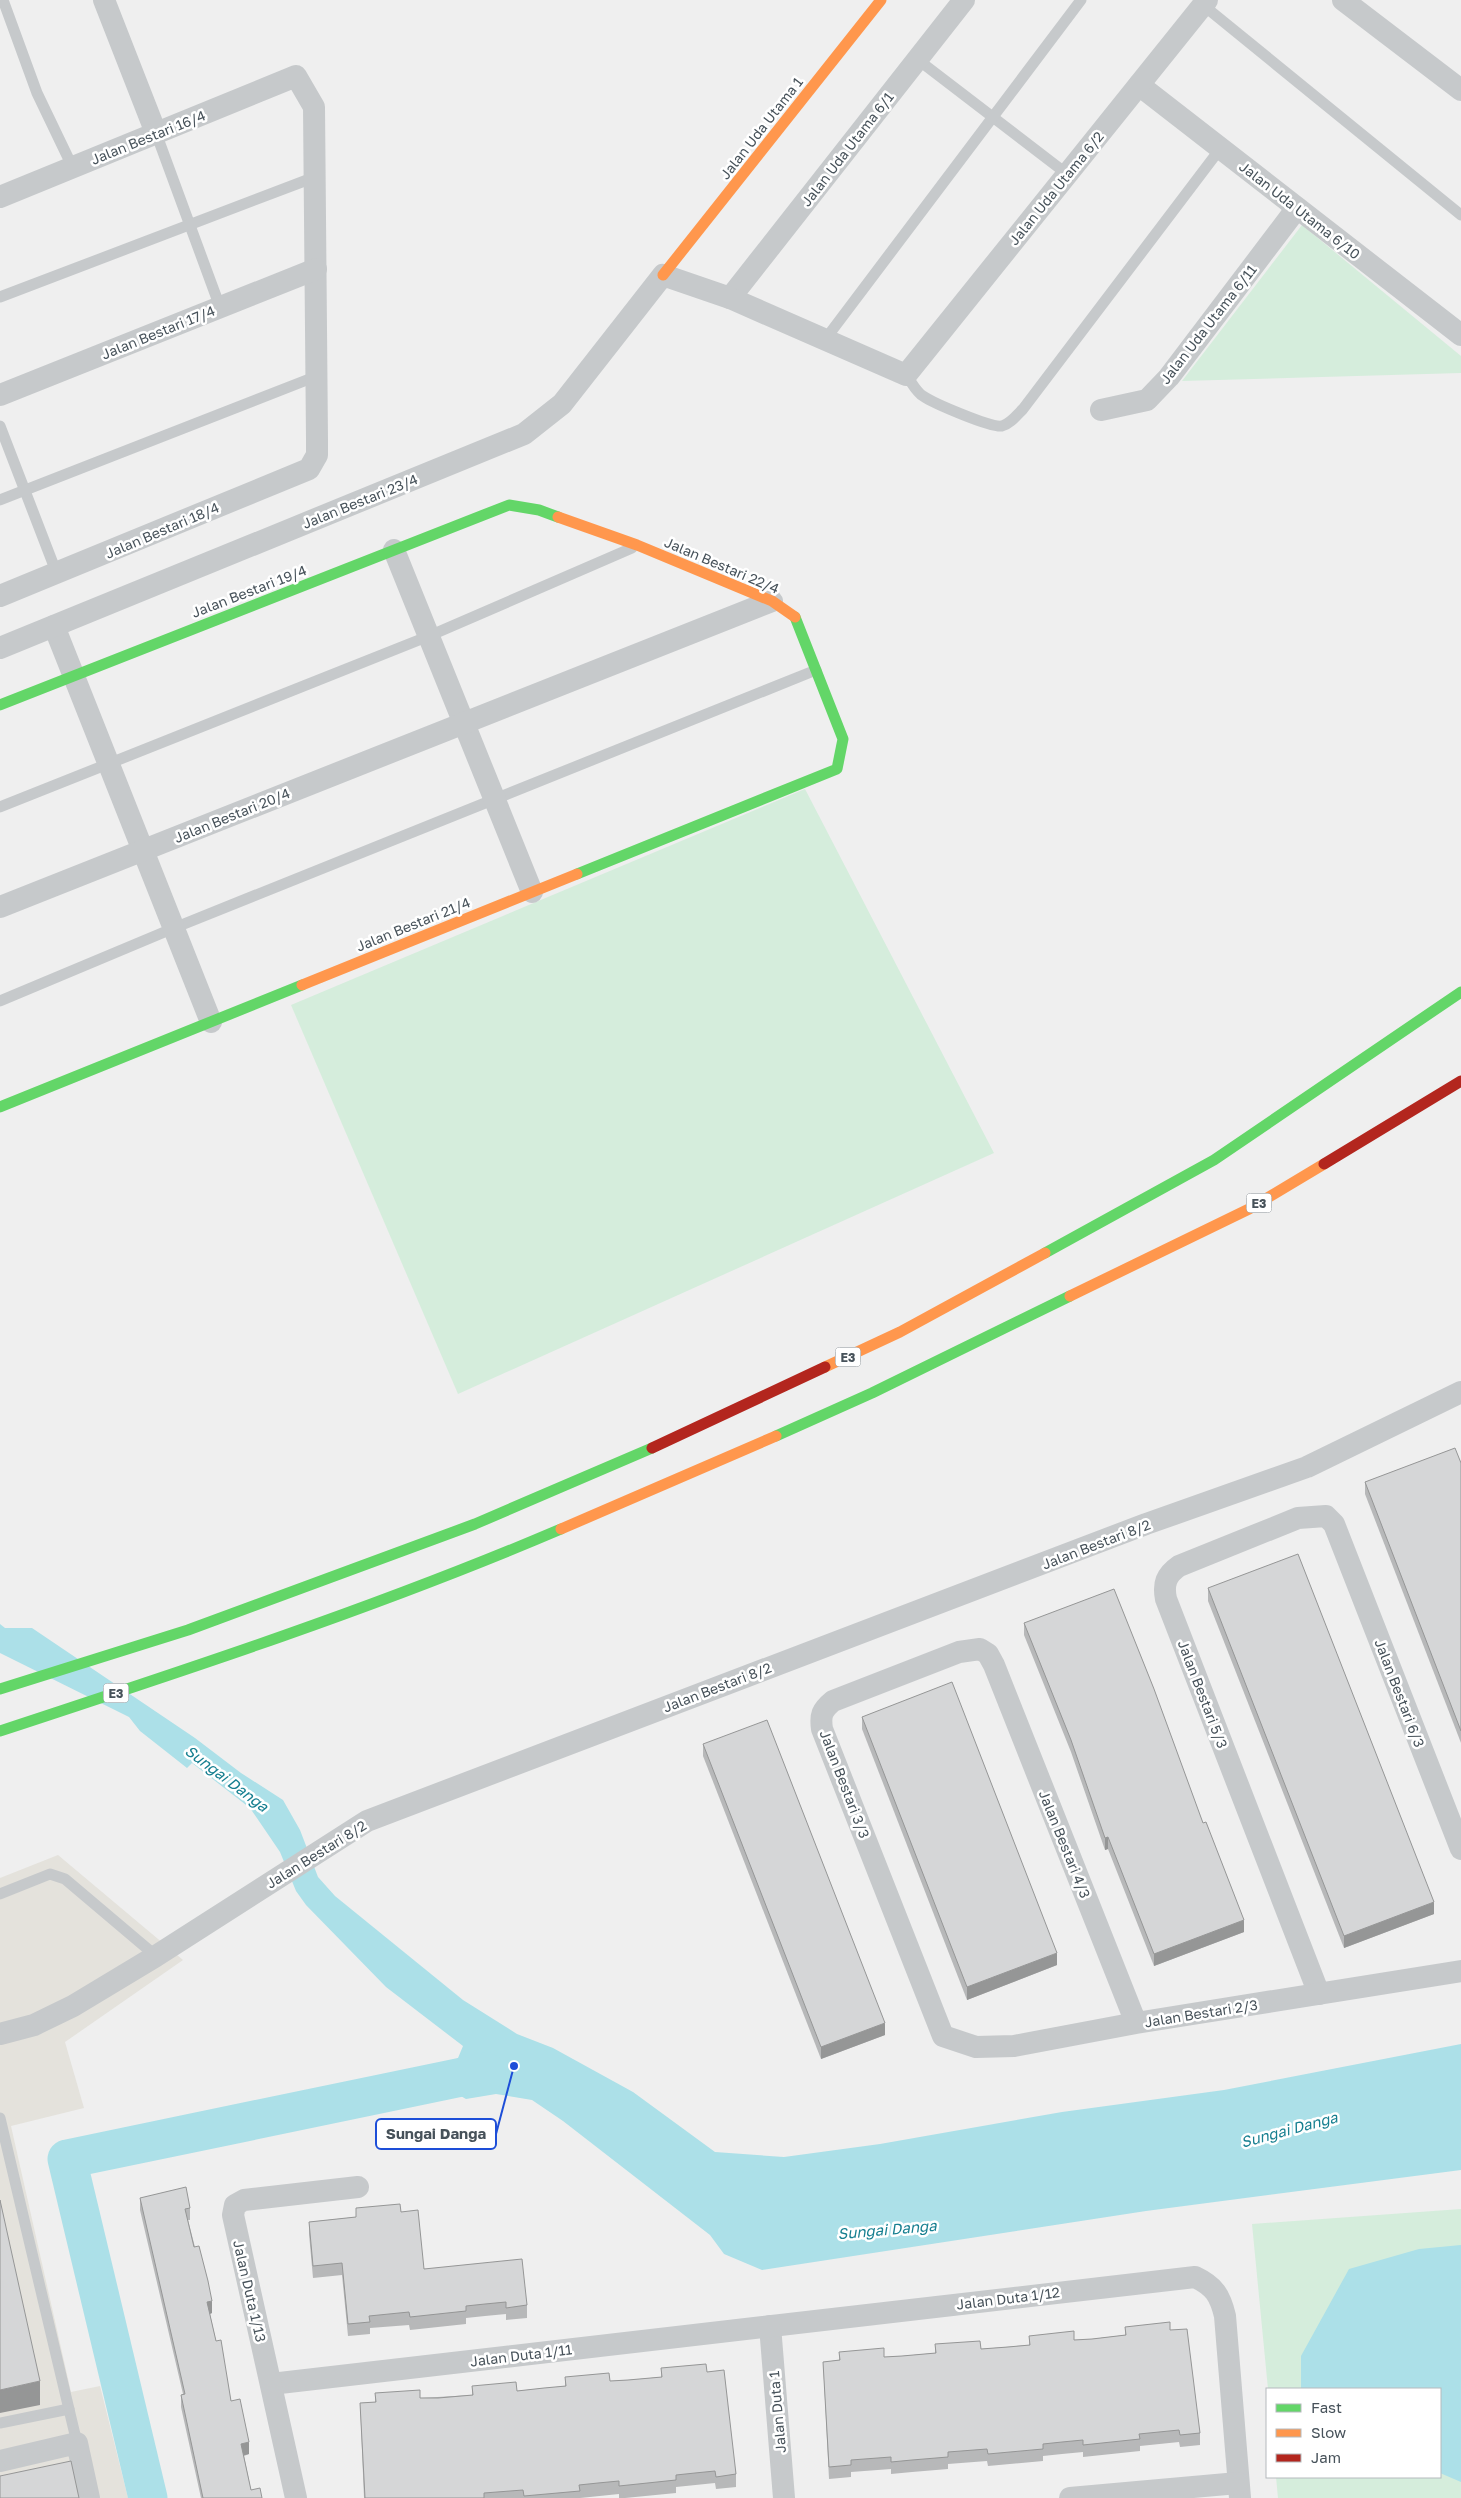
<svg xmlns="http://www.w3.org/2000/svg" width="1461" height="2498" viewBox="0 0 1461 2498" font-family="'Golos Text',sans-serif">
<rect width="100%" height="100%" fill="#efefef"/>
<polygon fill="#e4e2dc" points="58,1855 183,1960 65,2042 84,2108 11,2126 71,2392 100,2386 128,2498 0,2498 0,1878"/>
<g fill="#d5eddc">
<polygon points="1302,225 1461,356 1461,373 1182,381"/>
<polygon points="805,789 994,1153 458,1394 291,1005"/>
<polygon points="1461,2209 1461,2498 1278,2498 1276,2477 1440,2477 1440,2389 1268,2389 1252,2224"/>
</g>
<g fill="#ace0e8">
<polygon points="0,1624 5,1628 32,1628 195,1738 241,1773 283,1800 300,1830 318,1877 335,1896 463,2000 517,2034 553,2048 633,2092 715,2152 784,2157 880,2144 1062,2112 1224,2090 1461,2044 1461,2170 1146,2211 762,2270 724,2254 710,2235 563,2121 532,2100 496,2094 466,2099 450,2090 439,2091 434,2084 434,2072 458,2058 463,2046 386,1987 306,1905 296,1891 280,1852 250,1808 192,1763 187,1768 140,1731 129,1717 0,1653"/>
<polygon points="1461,2245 1461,2482 1440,2473 1440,2389 1301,2389 1301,2356 1349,2269 1419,2249"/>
</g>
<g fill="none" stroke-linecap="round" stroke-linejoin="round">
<polyline stroke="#ace0e8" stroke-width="39" points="148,2498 67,2159 486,2072"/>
<g stroke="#c6c9cb" stroke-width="11">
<polyline points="3,0 37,93 73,168"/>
<polyline points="1203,5 1461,215"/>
<polyline points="917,59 1067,174"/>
<polyline points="156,133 220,307"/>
<polyline points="0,297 315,177"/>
<polyline points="824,341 1081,0"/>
<path d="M906,375C911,381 916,392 923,396C933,403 991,428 1002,426C1010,424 1017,415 1023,409L1220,149"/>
<polyline points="0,426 57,574"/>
<polyline points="0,500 317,376"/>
<polyline points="0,807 429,636 632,548"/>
<polyline points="0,1001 174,928 816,670"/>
<polyline points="0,1894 50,1874 65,1879 156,1956"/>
<polyline points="0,2118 77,2443"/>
<polyline points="0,2423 69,2409"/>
</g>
<g stroke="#c6c9cb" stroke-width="22">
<polyline points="104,0 156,133"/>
<polyline points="1343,0 1461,90"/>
<polyline points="1139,85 1461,335"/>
<polyline points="0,197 296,76 314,107 317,439 317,455 309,469 0,596"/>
<polyline points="730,298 964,0"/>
<polyline points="0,395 316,269"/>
<polyline points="1101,410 1147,400 1169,377 1297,208"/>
<polyline points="394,550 532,892"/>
<polyline points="54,626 211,1022"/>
<polyline points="0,648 524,434 562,404 663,275 730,298 906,375 1207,0"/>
<polyline points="0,907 772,601"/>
<path d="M1319,1994L1166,1599C1163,1584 1166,1575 1179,1566L1298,1518L1326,1516L1334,1524L1461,1849"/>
<path d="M1136,2023L994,1665L988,1654L980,1649L959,1652L833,1701C822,1710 820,1715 822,1729L943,2036L976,2047L1014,2046L1136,2023L1461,1971"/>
<polyline points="0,2034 34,2025 73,2006 156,1956 367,1821 1146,1524 1307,1467 1461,1392"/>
<polyline points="770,2326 784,2498"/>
<path d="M271,2384L1195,2277C1214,2286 1220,2295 1225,2316L1240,2498"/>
<polyline points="0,2461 77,2443 89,2498"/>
<polyline points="296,2498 233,2215 235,2205 244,2200 358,2187"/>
<polyline points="1070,2498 1238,2483"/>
</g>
<g stroke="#63d668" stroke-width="11">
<polyline points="0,705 509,505 539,510 558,517"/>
<polyline points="577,874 837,769 843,739 795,617"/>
<polyline points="0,1107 302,985"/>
<polyline points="1045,1253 1214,1160 1461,992"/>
<polyline points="776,1436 872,1393 1070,1296"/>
<polyline points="0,1689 188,1630 475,1524 652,1448"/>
<path d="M0,1731C189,1669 378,1607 561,1529"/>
</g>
<g stroke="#ff974d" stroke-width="11">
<polyline points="663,275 881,0"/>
<polyline points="558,517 637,545 772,601 795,617"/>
<polyline points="302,985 577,874"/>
<polyline points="1070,1296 1249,1209 1324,1164"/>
<polyline points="825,1367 900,1332 1045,1253"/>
<polyline points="561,1529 776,1436"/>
</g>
<g stroke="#b3261e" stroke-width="11">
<polyline points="1324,1164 1461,1081"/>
<polyline points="652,1448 825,1367"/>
</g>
</g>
<g fill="#b7b8b9">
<polygon points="1461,1463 1461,1743 1365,1494 1365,1482"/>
<polygon points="1208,1588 1434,1914 1344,1948 1208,1601"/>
<polygon points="1024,1623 1203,1823 1244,1932 1154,1966 1108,1849 1105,1850 1071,1752 1024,1635"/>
<polygon points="862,1717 1057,1965 967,2000 862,1729"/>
<polygon points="703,1744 885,2035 821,2059 703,1756"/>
<polygon points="140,2198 190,2208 190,2220 188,2220 212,2313 210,2314 216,2341 231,2401 249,2454 244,2456 251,2490 262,2498 201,2498 181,2407 181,2395 183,2394 140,2210"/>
<polygon points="356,2208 401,2212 424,2269 527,2305 527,2318 506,2320 506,2314 485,2316 466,2318 466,2324 410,2330 409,2325 370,2328 370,2334 348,2336 342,2275 313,2278 309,2234 309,2222 356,2217"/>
<polygon points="1125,2327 1170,2330 1200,2433 1200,2445 1180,2447 1179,2442 1140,2446 1140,2451 1083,2457 1083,2452 1062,2454 1043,2456 1043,2461 988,2466 987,2461 948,2464 948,2469 912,2472 891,2474 891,2469 851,2472 851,2477 829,2479 823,2362 839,2360 839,2352 884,2357 902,2356 935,2353 935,2344 981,2349 1029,2345 1029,2336 1074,2340 1092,2339 1125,2335"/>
<polygon points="661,2368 707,2372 736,2474 736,2487 716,2489 715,2483 676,2487 676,2493 625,2498 619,2498 619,2494 580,2498 364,2498 360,2403 375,2402 375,2393 420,2398 472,2395 472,2386 517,2391 565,2386 565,2377 610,2381 628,2380 661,2377"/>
</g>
<g fill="#959696">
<polygon points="1108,1837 1108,1849 1105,1850 1105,1838"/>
<polygon points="1434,1902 1434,1914 1344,1948 1344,1936"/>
<polygon points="1244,1920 1244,1932 1154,1966 1154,1954"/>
<polygon points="1057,1953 1057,1965 967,2000 967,1987"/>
<polygon points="885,2023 885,2035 821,2059 821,2047"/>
<polygon points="212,2301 212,2313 207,2315 207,2302"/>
<polygon points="40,2381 40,2405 0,2413 0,2390"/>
<polygon points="249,2442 249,2454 241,2456 241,2444"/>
</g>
<g fill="#d5d6d7" stroke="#959696">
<polygon points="1455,1448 1461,1463 1461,1731 1365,1482"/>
<polygon points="1298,1554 1434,1902 1344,1936 1208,1588"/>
<polygon points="1114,1589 1154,1689 1203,1823 1206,1822 1244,1920 1154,1954 1108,1837 1105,1838 1071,1740 1024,1623"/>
<polygon points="952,1682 1057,1953 967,1987 862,1717"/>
<polygon points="767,1720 885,2023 821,2047 703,1744"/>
<polygon points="186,2187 190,2208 185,2209 194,2247 199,2246 208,2281 212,2301 207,2302 216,2341 221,2340 231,2401 240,2399 249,2442 241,2444 251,2490 260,2488 262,2498 203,2498 181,2395 185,2394 140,2198"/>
<polygon points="0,2200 40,2381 0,2390"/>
<polygon points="400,2204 401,2212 418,2210 424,2269 522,2259 527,2305 506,2308 506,2302 485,2304 466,2306 466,2311 410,2317 409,2312 369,2316 370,2322 348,2324 342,2263 313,2266 309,2222 356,2217 356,2208"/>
<polygon points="1170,2322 1170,2330 1187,2329 1200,2433 1180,2435 1179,2430 1139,2434 1140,2439 1083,2445 1083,2440 1062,2442 1043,2444 1043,2449 988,2454 987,2449 948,2452 948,2457 912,2460 891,2462 891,2457 851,2460 851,2465 829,2467 823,2362 840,2360 839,2352 884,2348 884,2357 902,2356 936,2353 935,2344 980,2341 981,2349 1008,2347 1030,2345 1029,2336 1074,2331 1074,2340 1092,2339 1126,2335 1125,2327"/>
<polygon points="706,2364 707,2372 724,2370 736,2474 716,2477 715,2471 695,2473 676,2475 676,2480 619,2486 619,2481 598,2483 579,2485 580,2491 524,2496 523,2490 484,2493 484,2498 365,2498 360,2403 376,2402 375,2393 420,2390 420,2398 438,2398 473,2395 472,2386 516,2382 517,2391 544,2388 566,2386 565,2377 609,2373 610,2381 628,2380 662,2377 661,2368"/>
<polygon points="71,2461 79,2498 0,2498 0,2476"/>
</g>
<g text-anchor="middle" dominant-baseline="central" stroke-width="5" stroke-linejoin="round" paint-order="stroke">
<g fill="#fff" stroke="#7e868c" stroke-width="1">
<rect x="1246.5" y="1193.5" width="25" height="19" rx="4"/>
<rect x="835.5" y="1347.5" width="25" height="19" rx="4"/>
<rect x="103.5" y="1683.5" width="25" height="19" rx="4"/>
</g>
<g font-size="12" font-weight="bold" fill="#47525a">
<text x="1259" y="1203">E3</text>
<text x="848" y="1357">E3</text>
<text x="116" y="1693">E3</text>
</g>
<g font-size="14" fill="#47525a" stroke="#fff">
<text transform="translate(761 128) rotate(-52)">Jalan Uda Utama 1</text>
<text transform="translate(148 137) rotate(-22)">Jalan Bestari 16/4</text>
<text transform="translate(847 149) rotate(-52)">Jalan Uda Utama 6/1</text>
<text transform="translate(1056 188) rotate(-51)">Jalan Uda Utama 6/2</text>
<text transform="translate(1300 210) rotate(38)">Jalan Uda Utama 6/10</text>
<text transform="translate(1208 324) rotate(-52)">Jalan Uda Utama 6/11</text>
<text transform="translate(158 332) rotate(-22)">Jalan Bestari 17/4</text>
<text transform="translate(360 501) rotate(-22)">Jalan Bestari 23/4</text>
<text transform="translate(162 530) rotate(-23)">Jalan Bestari 18/4</text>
<text transform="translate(722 565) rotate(23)">Jalan Bestari 22/4</text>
<text transform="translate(249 591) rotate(-21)">Jalan Bestari 19/4</text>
<text transform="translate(232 815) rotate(-22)">Jalan Bestari 20/4</text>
<text transform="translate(413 924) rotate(-22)">Jalan Bestari 21/4</text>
<text transform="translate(1096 1544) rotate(-21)">Jalan Bestari 8/2</text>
<text transform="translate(717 1687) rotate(-21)">Jalan Bestari 8/2</text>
<text transform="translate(1400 1693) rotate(69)">Jalan Bestari 6/3</text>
<text transform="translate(1203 1694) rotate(69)">Jalan Bestari 5/3</text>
<text transform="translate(845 1784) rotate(69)">Jalan Bestari 3/3</text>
<text transform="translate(1065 1844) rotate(68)">Jalan Bestari 4/3</text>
<text transform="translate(316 1854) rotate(-32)">Jalan Bestari 8/2</text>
<text transform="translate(1201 2013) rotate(-9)">Jalan Bestari 2/3</text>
<text transform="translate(250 2291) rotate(77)">Jalan Duta 1/13</text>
<text transform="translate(1008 2298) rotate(-7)">Jalan Duta 1/12</text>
<text transform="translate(521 2355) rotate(-7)">Jalan Duta 1/11</text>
<text transform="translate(777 2412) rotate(-95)">Jalan Duta 1</text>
</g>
<g font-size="15" font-style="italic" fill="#167f90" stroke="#fff">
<text transform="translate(227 1778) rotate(37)">Sungai Danga</text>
<text transform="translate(1289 2129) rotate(-15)">Sungai Danga</text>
<text transform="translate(887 2229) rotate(-5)">Sungai Danga</text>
</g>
</g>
<path fill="none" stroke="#1d4ed8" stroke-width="2" d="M514 2066L496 2134"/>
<circle fill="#1d4ed8" stroke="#fff" stroke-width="2" cx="514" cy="2066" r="5"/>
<rect fill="#fff" stroke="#1d4ed8" stroke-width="2" x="376" y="2119" width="120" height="30" rx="5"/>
<g font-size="15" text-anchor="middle" font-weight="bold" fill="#47525a">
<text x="436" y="2139">Sungai Danga</text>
</g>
<rect x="1266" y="2388" width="175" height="90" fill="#ffffff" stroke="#b5babd"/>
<rect x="1276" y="2404" width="25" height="8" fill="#63d668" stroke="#b5babd"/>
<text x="1311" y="2413" font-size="15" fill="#47525a">Fast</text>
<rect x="1276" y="2429" width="25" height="8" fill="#ff974d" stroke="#b5babd"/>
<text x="1311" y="2438" font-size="15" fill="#47525a">Slow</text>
<rect x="1276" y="2454" width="25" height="8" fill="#b3261e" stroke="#b5babd"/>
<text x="1311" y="2463" font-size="15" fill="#47525a">Jam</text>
</svg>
